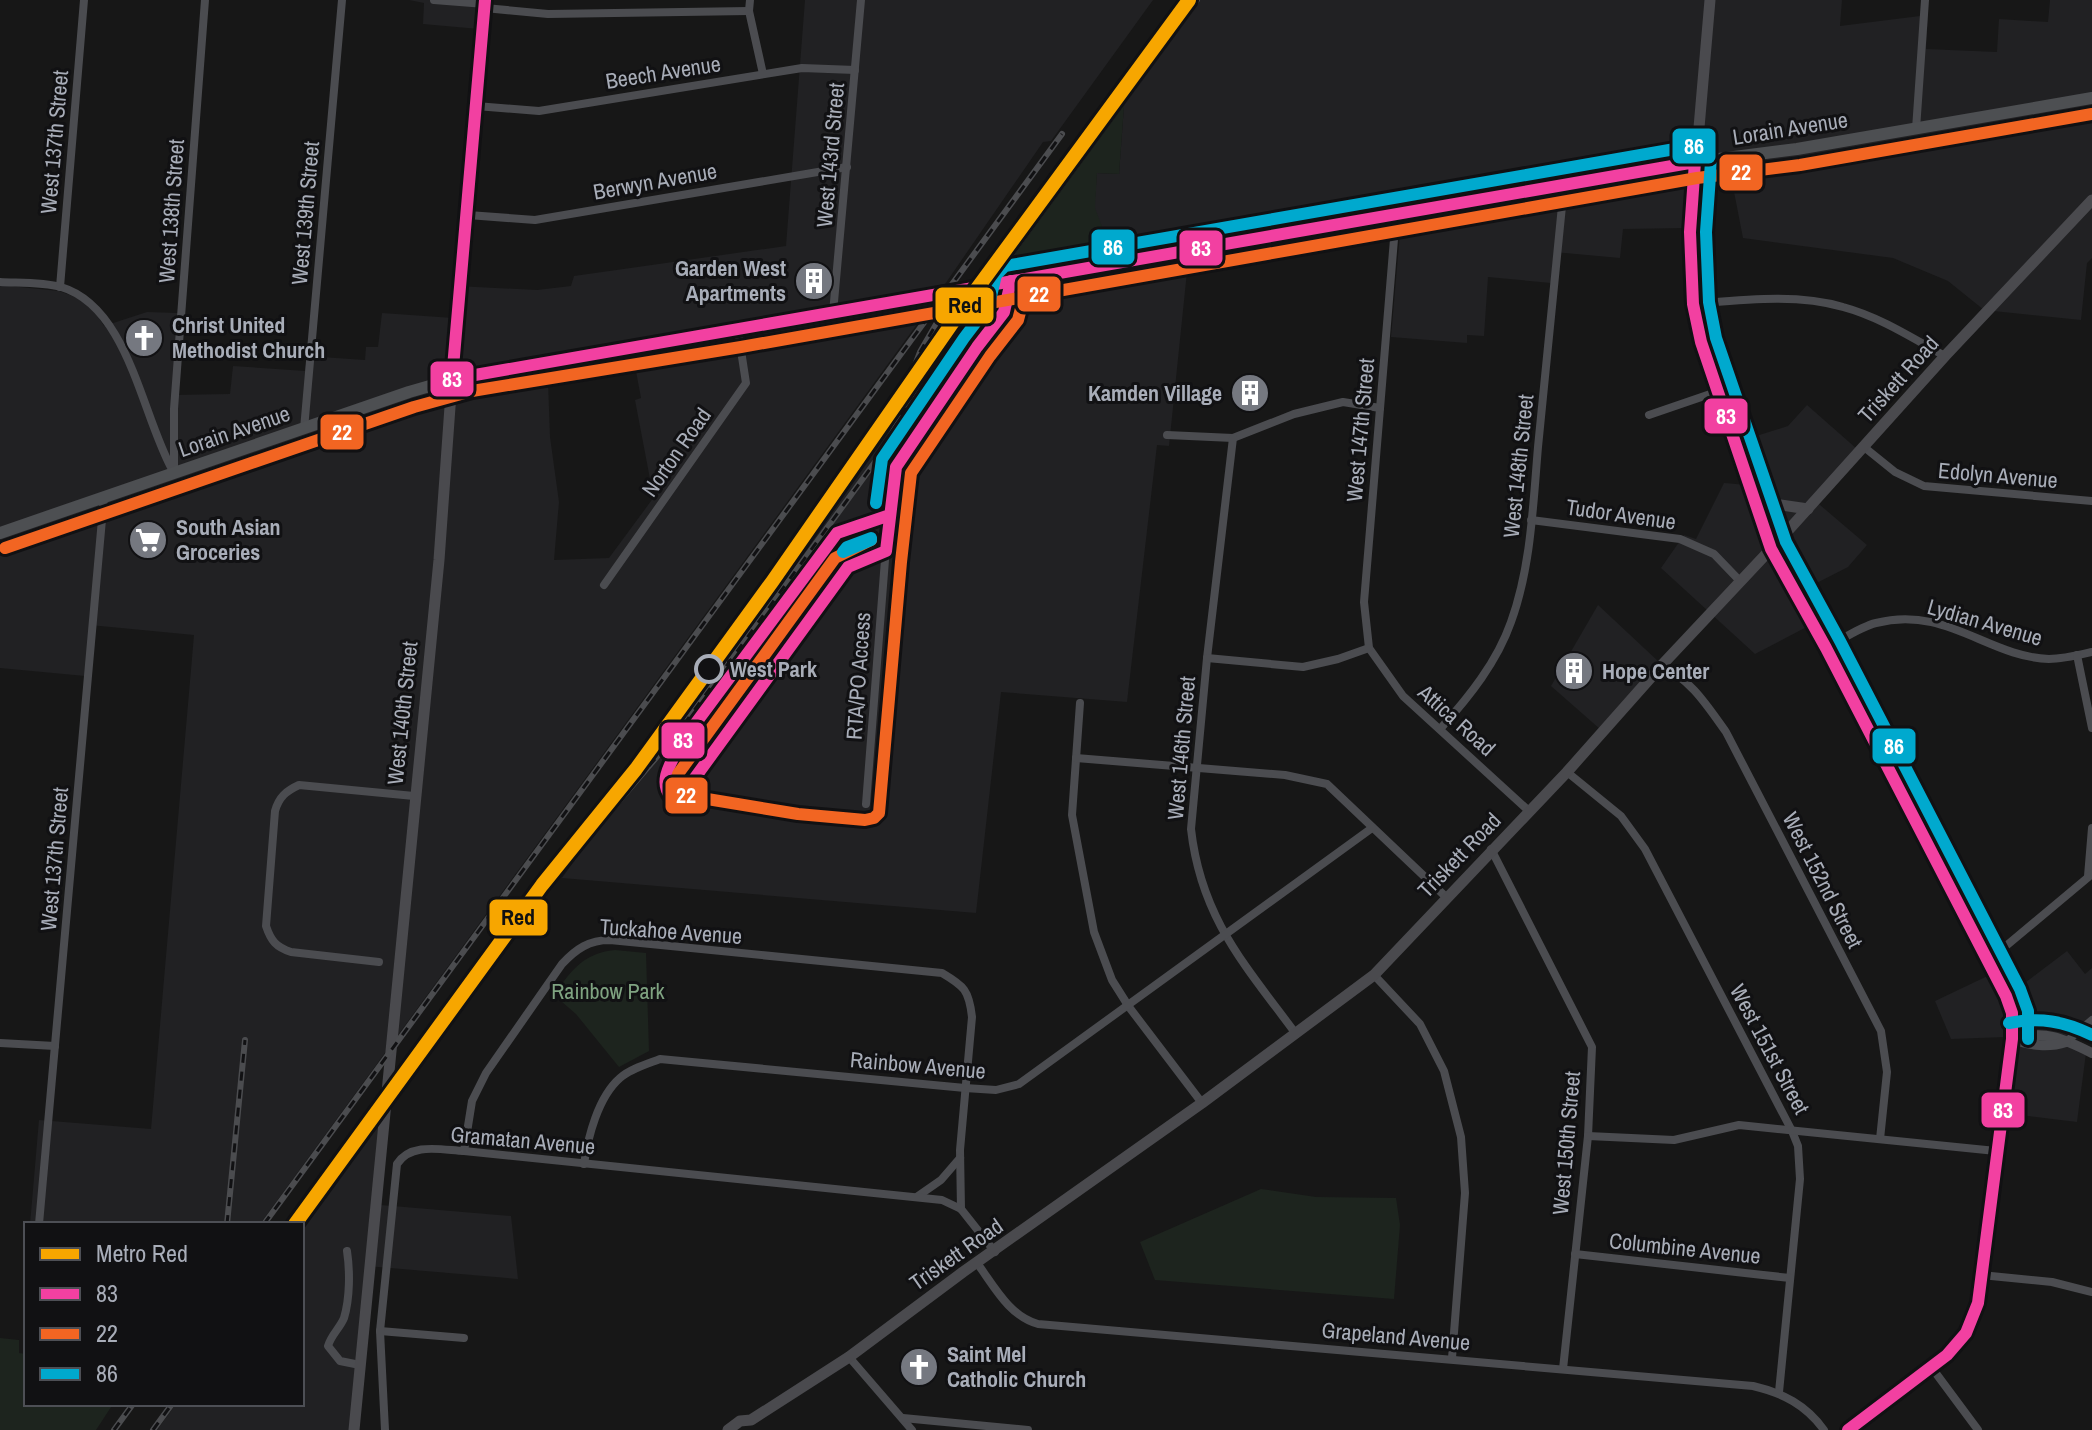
<svg xmlns="http://www.w3.org/2000/svg" width="2092" height="1430" viewBox="0 0 2092 1430" font-family="'Archivo Narrow',sans-serif">
<rect width="100%" height="100%" fill="#171717"/>
<g fill="#212123" fill-rule="evenodd">
<polygon points="409,0 481,0 479,29 423,24 424,3"/>
<path d="M805,0H1153L1051,141L1043,142L923,316L260,1224H30L39,1120L151,1129L194,635L90,625L85,676L0,668V285L59,291L78,298L94,310L104,326L147,312L178,313L173,395L230,394L233,366L305,371L307,356L365,360L366,347H378L382,313L453,318L457,286L537,290L571,286L574,276L786,246ZM635,366L641,398L635,400L650,479L668,478L609,558L554,560L559,502L550,437L548,381Z"/>
<polygon points="1192,0 1842,0 1840,26 1928,15 1926,49 1997,52 1999,19 2048,22 2050,0 2092,0 2092,258 2087,263 2081,320 1984,310 1948,281 1893,258 1743,238 1728,161 1691,167 1686,228 1623,229 1620,258 1554,252 1551,283 1488,277 1484,336 1467,335 1467,343 1391,337 1402,210 1114,259 1094,209 1097,173 1119,174 1125,92"/>
<polygon points="1188,262 1169,446 1157,445 1127,702 1001,692 976,913 562,878 853,473 986,295"/>
<polygon points="1807,405 1857,449 1813,499 1867,545 1848,567 1801,591 1818,621 1755,654 1661,568 1684,535 1696,539 1724,483 1747,485 1734,443 1788,426"/>
<polygon points="1598,605 1660,663 1600,729 1551,686"/>
<polygon points="2067,951 2085,974 2092,968 2092,1016 2067,1035 2087,1045 2077,1122 1997,1112 2006,1037 1951,1039 1935,1001 1996,972 2009,995"/>
<polygon points="388,1111 381,1205 511,1216 518,1279 367,1266 350,1430 157,1430 176,1404 302,1404 302,1230"/>
</g>
<g fill="#1d241e">
<polygon points="1125,92 1119,174 1097,173 1095,208 1114,259 988,279"/>
<path d="M615,950L646,953L649,1051L619,1067L576,1014L554,995C571,971 583,953 615,950Z"/>
<polygon points="1261,1189 1316,1197 1396,1198 1400,1225 1394,1299 1155,1280 1140,1242"/>
<polygon points="0,1338 19,1340 19,1353 26,1354 26,1404 113,1404 96,1430 0,1430"/>
</g>
<g fill="none" stroke-linecap="round" stroke-linejoin="round">
<g stroke="#4b4c50" stroke-width="8">
<polyline points="434,0 485,4"/>
<polyline points="750,0 749,11 763,74"/>
<polyline points="485,8 548,14 749,11"/>
<polyline points="476,106 539,111 802,68 855,70"/>
<polyline points="1916,129 1925,0"/>
<polyline points="468,215 535,220 847,167"/>
<polyline points="1396,215 1364,602 1369,648 1403,696 1530,812"/>
<path d="M0,282C19,283 43,282 61,287C129,307 142,417 173,471"/>
<polyline points="60,287 84,0"/>
<path d="M1693,304C1741,300 1797,293 1843,307C1880,317 1912,338 1945,356"/>
<polyline points="833,313 861,0"/>
<polyline points="1649,415 1719,391"/>
<polyline points="304,429 342,0"/>
<polyline points="1167,435 1233,438 1294,414 1343,402 1380,408"/>
<path d="M1233,438L1207,658L1191,829C1201,918 1245,965 1296,1034"/>
<polyline points="1864,447 1895,472 1924,486 2092,501"/>
<polyline points="174,473 174,409 205,0"/>
<polyline points="1531,520 1680,539 1714,554 1739,580"/>
<polyline points="604,585 746,383 738,331"/>
<path d="M1826,648C1842,640 1859,627 1876,623C1946,605 1988,657 2049,659C2063,659 2079,655 2092,652"/>
<polyline points="2077,655 2092,728"/>
<polyline points="1207,658 1303,667 1338,659 1369,648"/>
<path d="M1661,666C1690,678 1708,707 1726,732L1881,1031L1887,1072L1880,1139"/>
<polyline points="1080,703 1072,815 1094,932 1112,980 1129,1007 1202,1103"/>
<path d="M1441,728C1469,697 1497,662 1511,622C1531,567 1533,505 1538,447C1547,360 1556,273 1564,186"/>
<polyline points="1076,758 1285,775 1327,784 1446,897"/>
<polyline points="1567,772 1621,816 1645,849 1792,1131 1798,1146 1800,1179 1779,1392"/>
<polyline points="866,804 885,560 896,467 977,347 1004,312 1011,281"/>
<polyline points="1491,849 1592,1047 1588,1136 1563,1369"/>
<polyline points="2088,876 2092,828"/>
<polyline points="1988,961 2092,874"/>
<path d="M379,962L291,952C276,947 271,941 266,926L275,811C279,797 286,791 299,785L414,796"/>
<polyline points="1374,975 1420,1024 1444,1071 1461,1137 1465,1193 1452,1358"/>
<polyline points="2066,1042 2092,1020"/>
<polyline points="0,1043 55,1046"/>
<polyline points="1588,1136 1674,1140 1739,1125 1996,1151"/>
<path d="M464,1151L472,1101L486,1073L562,964C576,949 589,940 610,940L942,973C964,986 969,990 972,1017L960,1150L961,1209"/>
<path d="M584,1164C588,1137 598,1097 620,1078C630,1069 647,1064 660,1059L965,1088L996,1090L1019,1084L1372,828"/>
<polyline points="918,1196 941,1180 960,1158"/>
<polyline points="39,1224 104,497"/>
<path d="M347,1251C350,1271 350,1298 344,1318C340,1328 331,1335 328,1346L340,1361L360,1365"/>
<polyline points="1575,1254 1790,1278"/>
<path d="M977,1263C994,1286 1009,1316 1038,1324L1753,1386C1783,1393 1806,1405 1824,1430"/>
<polyline points="1981,1275 2052,1282 2092,1292"/>
<polyline points="380,1331 464,1338"/>
<polyline points="849,1357 912,1430"/>
<polyline points="1932,1368 1978,1430"/>
<polyline points="903,1418 1028,1430"/>
<path d="M385,1430L380,1331L397,1164C411,1142 442,1150 464,1151L942,1200L961,1209L995,1252"/>
</g>
<g stroke="#4b4c50" stroke-width="10">
<polyline points="452,379 485,0"/>
<path d="M2012,1039C2046,1030 2062,1038 2092,1053"/>
<path d="M2014,1040C2031,1045 2048,1048 2066,1042"/>
</g>
<g stroke="#4a4a4e" stroke-width="11">
<polyline points="1710,0 1690,232 1693,304 1701,342 1771,549 1826,648 2006,996 2012,1013 2012,1039 1978,1303 1966,1333 1947,1355 1848,1430"/>
<polyline points="1755,501 1808,509"/>
<polyline points="354,1430 439,560 452,379"/>
<polyline points="728,1430 740,1421 751,1420 849,1357 963,1272 1202,1103 1374,975 1567,772 1661,666 1784,535 1945,356 2092,200"/>
</g>
<polyline stroke="#4d4f52" stroke-width="12" points="0,533 409,392 468,375 738,331 1011,281 1695,162 1797,149 2092,98"/>
<g stroke="#4b4c4f" stroke-width="6">
<g id="rail">
<polyline points="907,386 920,352 942,314"/>
<polyline points="227,1224 245,1040"/>
<polyline points="264,1224 1062,134"/>
<polyline points="302,1225 564,865 679,731 883,451 923,374 1197,0"/>
<polyline points="114,1430 133,1404"/>
<polyline points="153,1430 172,1404"/>
</g>
</g>
<use href="#rail" stroke="#111113" stroke-width="3" stroke-dasharray="9" stroke-linecap="butt"/>
<g stroke="#111113" stroke-width="18">
<g id="bus-1">
<polyline points="485,0 452,379 1695,162 1690,232 1693,304 1701,342 1771,549 1826,648 2006,996 2012,1013 2012,1039 1978,1303 1966,1333 1947,1355 1848,1430"/>
<path d="M890,515L837,533L681,743C673,760 657,780 671,797H681L848,567L886,551L896,467L977,347L1004,312L1011,281"/>
</g>
</g>
<g stroke="#111113" stroke-width="18">
<g id="bus-2">
<polyline points="871,540 835,558 678,774 677,786 683,795 798,814 865,820 874,818 879,813 901,562 911,473 990,356 1018,320 1027,285"/>
<polyline points="5,548 414,407 472,391 741,347 1697,178 1800,165 2092,114"/>
</g>
</g>
<g stroke="#111113" stroke-width="18">
<g id="bus-3">
<path d="M876,503L882,459L964,338L989,305L996,275L1005,266L1692,146C1703,146 1709,151 1711,162L1706,232L1709,302L1716,338L1786,542L1840,641L2020,989L2028,1011V1039"/>
<polygon points="871,538 871,540 843,552 847,547"/>
<path d="M2009,1023C2040,1017 2064,1021 2092,1035"/>
</g>
</g>
<use href="#bus-1" stroke="#f240a1" stroke-width="12"/>
<use href="#bus-2" stroke="#f26522" stroke-width="12"/>
<use href="#bus-3" stroke="#00a9ce" stroke-width="12"/>
<g stroke="#111113" stroke-width="20">
<polyline id="metro-1" points="295,1224 542,885 636,769 772,582 962,309 1189,0"/>
</g>
<use href="#metro-1" stroke="#f7a600" stroke-width="14"/>
</g>
<defs>
<g id="building-disc" transform="scale(2)"><circle r="9.5" fill="#757880" stroke="#111113"/><path d="M-4-6H4V6H1V3H-1V6H-4ZM-2.5-4.3h1.7v1.8h-1.7ZM.8-4.3h1.7v1.8H.8ZM-2.5-1h1.7V.8h-1.7ZM.8-1h1.7V.8H.8Z" fill="#fff"/></g>
<g id="church-disc" transform="scale(2)"><circle r="9.5" fill="#757880" stroke="#111113"/><path d="M-1.2-6h2.4v3.5h3.3v2.4h-3.3V6h-2.4V-.1h-3.3v-2.4h3.3Z" fill="#fff"/></g>
<g id="supermarket-disc" transform="scale(2)"><circle r="9.5" fill="#757880" stroke="#111113"/><path d="M-6-5.5h2.5l.6 2H6L4.5 2H-2.5L-4.4-4H-6ZM-1.5 3.2a1.3 1.3 0 1 0 .1 0ZM3 3.2a1.3 1.3 0 1 0 .1 0Z" fill="#fff"/></g>
</defs>
<g fill-rule="evenodd">
<use href="#building-disc" x="814" y="281"/>
<use href="#church-disc" x="144" y="338"/>
<use href="#building-disc" x="1250" y="393"/>
<use href="#supermarket-disc" x="148" y="540"/>
<use href="#building-disc" x="1574" y="671"/>
<use href="#church-disc" x="919" y="1367"/>
</g>
<circle fill="#111113" stroke="#a8adb8" stroke-width="4" cx="709" cy="669" r="13"/>
<g text-anchor="middle" dominant-baseline="central" stroke-width="6" stroke-linejoin="round" paint-order="stroke">
<g font-size="22" fill="#a8adb8" stroke="#111113">
<text transform="translate(663 72) rotate(-9)">Beech Avenue</text>
<text transform="translate(1790 128) rotate(-9)">Lorain Avenue</text>
<text transform="translate(54 142) rotate(-85)">West 137th Street</text>
<text transform="translate(830 155) rotate(-85)">West 143rd Street</text>
<text transform="translate(655 181) rotate(-10)">Berwyn Avenue</text>
<text transform="translate(171 211) rotate(-86)">West 138th Street</text>
<text transform="translate(305 213) rotate(-85)">West 139th Street</text>
<text transform="translate(1898 379) rotate(-48)">Triskett Road</text>
<text transform="translate(1360 430) rotate(-85)">West 147th Street</text>
<text transform="translate(234 431) rotate(-19)">Lorain Avenue</text>
<text transform="translate(676 452) rotate(-55)">Norton Road</text>
<text transform="translate(1518 466) rotate(-84)">West 148th Street</text>
<text transform="translate(1998 475) rotate(5)">Edolyn Avenue</text>
<text transform="translate(1621 514) rotate(8)">Tudor Avenue</text>
<text transform="translate(1985 622) rotate(16)">Lydian Avenue</text>
<text transform="translate(858 676) rotate(-86)">RTA/PO Access</text>
<text transform="translate(402 713) rotate(-84)">West 140th Street</text>
<text transform="translate(1457 720) rotate(42)">Attica Road</text>
<text transform="translate(1181 748) rotate(-85)">West 146th Street</text>
<text transform="translate(1459 855) rotate(-46)">Triskett Road</text>
<text transform="translate(54 859) rotate(-85)">West 137th Street</text>
<text transform="translate(1823 880) rotate(63)">West 152nd Street</text>
<text transform="translate(671 931) rotate(4)">Tuckahoe Avenue</text>
<text transform="translate(1770 1049) rotate(62)">West 151st Street</text>
<text transform="translate(918 1065) rotate(5)">Rainbow Avenue</text>
<text transform="translate(523 1140) rotate(5)">Gramatan Avenue</text>
<text transform="translate(1566 1143) rotate(-85)">West 150th Street</text>
<text transform="translate(1685 1248) rotate(6)">Columbine Avenue</text>
<text transform="translate(956 1254) rotate(-35)">Triskett Road</text>
<text transform="translate(1396 1336) rotate(5)">Grapeland Avenue</text>
</g>
<g font-size="22" font-weight="bold" fill="#a8adb8" stroke="#111113" text-anchor="start">
<text x="786" y="268" text-anchor="end">Garden West<tspan x="786" dy="25">Apartments</tspan></text>
<text x="172" y="325">Christ United<tspan x="172" dy="25">Methodist Church</tspan></text>
<text x="1222" y="393" text-anchor="end">Kamden Village</text>
<text x="176" y="527">South Asian<tspan x="176" dy="25">Groceries</tspan></text>
<text x="1602" y="671">Hope Center</text>
<text x="947" y="1354">Saint Mel<tspan x="947" dy="25">Catholic Church</tspan></text>
</g>
<g font-size="22" font-weight="bold" fill="#a8adb8" stroke="#111113" text-anchor="start">
<text x="730" y="669">West Park</text>
</g>
<g font-size="22" fill="#7fa381" stroke="#111113">
<text x="608" y="991">Rainbow Park</text>
</g>
</g>
<g stroke="#111113" stroke-width="3">
<rect x="1671" y="127" width="46" height="38" rx="8" fill="#00a9ce"/>
<rect x="1718" y="153" width="46" height="39" rx="8" fill="#f26522"/>
<rect x="1090" y="228" width="46" height="38" rx="8" fill="#00a9ce"/>
<rect x="1178" y="229" width="46" height="38" rx="8" fill="#f240a1"/>
<rect x="1016" y="275" width="46" height="38" rx="8" fill="#f26522"/>
<rect x="934" y="286" width="61" height="39" rx="8" fill="#f7a600"/>
<rect x="429" y="360" width="46" height="38" rx="8" fill="#f240a1"/>
<rect x="1703" y="397" width="46" height="38" rx="8" fill="#f240a1"/>
<rect x="319" y="413" width="46" height="38" rx="8" fill="#f26522"/>
<rect x="660" y="721" width="46" height="39" rx="8" fill="#f240a1"/>
<rect x="1871" y="727" width="46" height="38" rx="8" fill="#00a9ce"/>
<rect x="664" y="776" width="45" height="39" rx="8" fill="#f26522"/>
<rect x="488" y="898" width="61" height="39" rx="8" fill="#f7a600"/>
<rect x="1980" y="1091" width="46" height="38" rx="8" fill="#f240a1"/>
</g>
<g font-size="22" text-anchor="middle" font-weight="bold" fill="#fff">
<text x="1694" y="154">86</text>
<text x="1741" y="180">22</text>
<text x="1113" y="255">86</text>
<text x="1201" y="256">83</text>
<text x="1039" y="302">22</text>
<text x="452" y="387">83</text>
<text x="1726" y="424">83</text>
<text x="342" y="440">22</text>
<text x="683" y="748">83</text>
<text x="1894" y="754">86</text>
<text x="686" y="803">22</text>
<text x="2003" y="1118">83</text>
</g>
<g font-size="22" text-anchor="middle" font-weight="bold" fill="#111">
<text x="965" y="313">Red</text>
<text x="518" y="925">Red</text>
</g>
<rect x="24" y="1222" width="280" height="184" fill="#111113" stroke="#4d4f55" stroke-width="2"/>
<rect x="40" y="1248" width="40" height="12" fill="#f7a600" stroke="#4d4f55" stroke-width="2"/>
<text x="96" y="1262" font-size="24" fill="#a8adb8">Metro Red</text>
<rect x="40" y="1288" width="40" height="12" fill="#f240a1" stroke="#4d4f55" stroke-width="2"/>
<text x="96" y="1302" font-size="24" fill="#a8adb8">83</text>
<rect x="40" y="1328" width="40" height="12" fill="#f26522" stroke="#4d4f55" stroke-width="2"/>
<text x="96" y="1342" font-size="24" fill="#a8adb8">22</text>
<rect x="40" y="1368" width="40" height="12" fill="#00a9ce" stroke="#4d4f55" stroke-width="2"/>
<text x="96" y="1382" font-size="24" fill="#a8adb8">86</text>
</svg>
